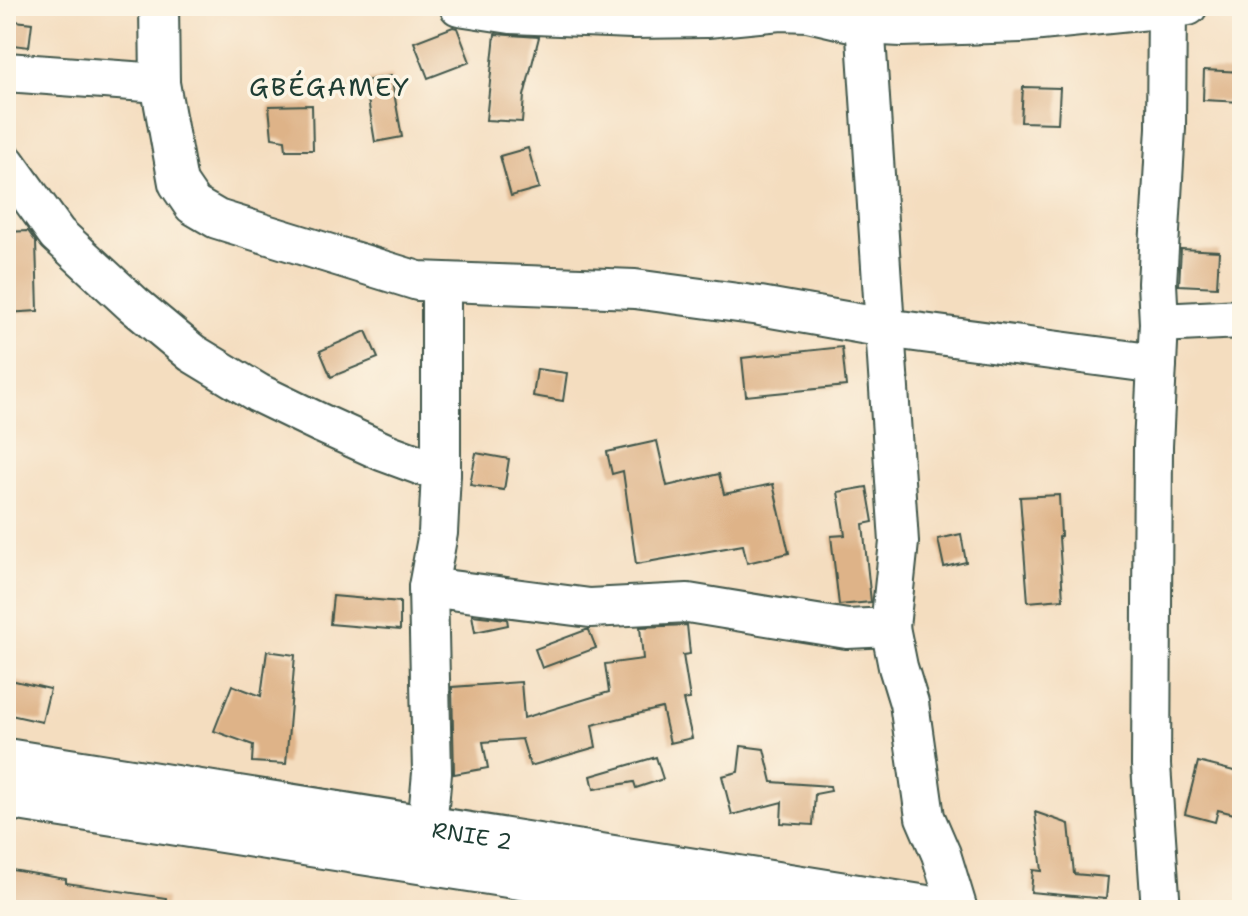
<svg xmlns="http://www.w3.org/2000/svg" width="1248" height="916" viewBox="0 0 1248 916" font-family="'Shantell Sans',sans-serif">
<rect width="100%" height="100%" fill="#fcf5e5"/>
<filter id="ink" filterUnits="userSpaceOnUse"><feTurbulence type="fractalNoise" baseFrequency=".0125" numOctaves="2"/><feDisplacementMap in="SourceGraphic" scale="16" xChannelSelector="R" yChannelSelector="G"/><feConvolveMatrix kernelMatrix="1 2 1 2 8 2 1 2 1" color-interpolation-filters="sRGB"/></filter>
<filter id="wash" filterUnits="userSpaceOnUse"><feTurbulence type="fractalNoise" baseFrequency=".006" numOctaves="4" result="noise"/><feDisplacementMap in="SourceGraphic" scale="32" xChannelSelector="R" yChannelSelector="G"/><feGaussianBlur stdDeviation="1.8" result="paint"/><feColorMatrix in="noise" values="0 0 0 0 0 0 0 0 0 0 0 0 0 0 0 0 0 1.4 0 .05"/><feComposite in="paint" operator="in"/></filter>
<g filter="url(#wash)">
<rect width="100%" height="100%" fill="#f4ddbf"/>
<g id="blocks">
<g fill="#deb388">
<polygon points="6,20 32,23 29,47 6,44"/>
<polygon points="453,27 457,28 470,62 428,78 414,42"/>
<polygon points="495,34 539,37 524,96 522,122 486,120"/>
<polygon points="1204,70 1242,72 1242,102 1203,100"/>
<polygon points="391,76 402,137 375,142 365,81"/>
<polygon points="1023,87 1060,88 1058,123 1021,122"/>
<polygon points="312,105 313,150 286,150 285,140 272,138 269,106"/>
<polygon points="528,148 539,188 511,196 500,156"/>
<polygon points="28,231 36,242 38,311 6,313 6,232"/>
<polygon points="1181,249 1219,251 1217,287 1179,285"/>
<polygon points="366,331 378,358 331,377 320,351"/>
<polygon points="842,347 846,386 746,396 742,358"/>
<polygon points="537,369 567,373 563,401 533,396"/>
<polygon points="657,441 667,486 719,474 724,494 773,484 789,553 747,563 743,545 636,564 623,471 612,474 607,452"/>
<polygon points="476,453 509,459 504,490 470,485"/>
<polygon points="867,487 873,522 863,524 871,602 839,605 831,536 845,535 838,492"/>
<polygon points="1059,495 1061,536 1059,537 1063,599 1028,602 1020,497"/>
<polygon points="961,534 966,562 944,567 938,539"/>
<polygon points="333,596 400,602 400,630 330,624"/>
<polygon points="472,615 507,619 508,625 475,632"/>
<polygon points="687,625 690,654 683,655 690,699 683,700 692,738 670,743 662,708 592,725 596,747 530,766 522,739 483,742 488,768 454,774 452,687 521,682 524,718 609,692 605,664 643,659 640,627"/>
<polygon points="586,630 589,630 596,648 542,668 535,649"/>
<polygon points="267,651 295,655 286,764 252,762 253,745 214,731 232,685 261,696"/>
<polygon points="6,679 50,689 42,722 6,714"/>
<polygon points="741,746 764,749 772,782 830,786 831,791 815,794 813,825 781,823 782,802 732,815 722,776 738,772"/>
<polygon points="656,757 663,779 636,788 634,782 594,789 591,776"/>
<polygon points="1198,762 1242,773 1242,816 1218,810 1215,822 1185,814"/>
<polygon points="1035,812 1069,824 1074,874 1108,877 1106,899 1031,892 1033,870 1042,871"/>
<polygon points="6,869 66,879 66,883 166,898 165,910 6,910"/>
</g>
</g>
</g>
<g filter="url(#ink)">
<use href="#blocks" fill-opacity="0" stroke="#3f5549" stroke-width="2"/>
<g fill="none" stroke-linecap="round" stroke-linejoin="round">
<g stroke="#3f5549" stroke-width="42">
<g id="minor">
<polyline points="159,6 160,83 178,183 193,205 217,219 418,281 635,289 760,306 885,328 1157,364"/>
<polyline points="459,6 511,14 632,19 707,18 780,11 808,12 864,25 901,27 1021,23 1188,6"/>
<polyline points="6,72 160,83"/>
<polyline points="6,163 57,234 133,304 192,353 258,393 320,423 384,452 441,473"/>
<polyline points="1159,323 1242,319"/>
<polyline points="428,587 590,608 688,603 847,629 890,627 899,542 864,6"/>
<polyline points="890,627 898,667 909,703 925,817 941,854 958,910"/>
<polyline points="420,855 427,828 432,773 428,587 438,533 441,473 441,283"/>
<polyline points="1161,910 1151,765 1153,446 1159,323 1157,283 1166,128 1167,6"/>
</g>
</g>
<g stroke="#3f5549" stroke-width="48">
<g id="highway">
<path id="s1" d="M6,761L939,910"/>
<polyline points="6,796 730,910"/>
</g>
</g>
<use href="#minor" stroke="#fff" stroke-width="38"/>
<use href="#highway" stroke="#fff" stroke-width="44"/>
</g>
</g>
<g text-anchor="middle" dominant-baseline="central" stroke-width="7" stroke-linejoin="round" paint-order="stroke">
<g font-size="22" fill="#1f3d34" stroke="#fcf5e5">
<text stroke="none"><textPath href="#s1" startOffset="472">RNIE 2</textPath></text>
</g>
<g font-size="26" letter-spacing="2" fill="#1f3d34" stroke="#fcf5e5">
<text x="330" y="86">GBÉGAMEY</text>
</g>
</g>
<rect width="1248" height="916" fill="none" stroke="#fcf5e5" stroke-width="32"/>
</svg>
